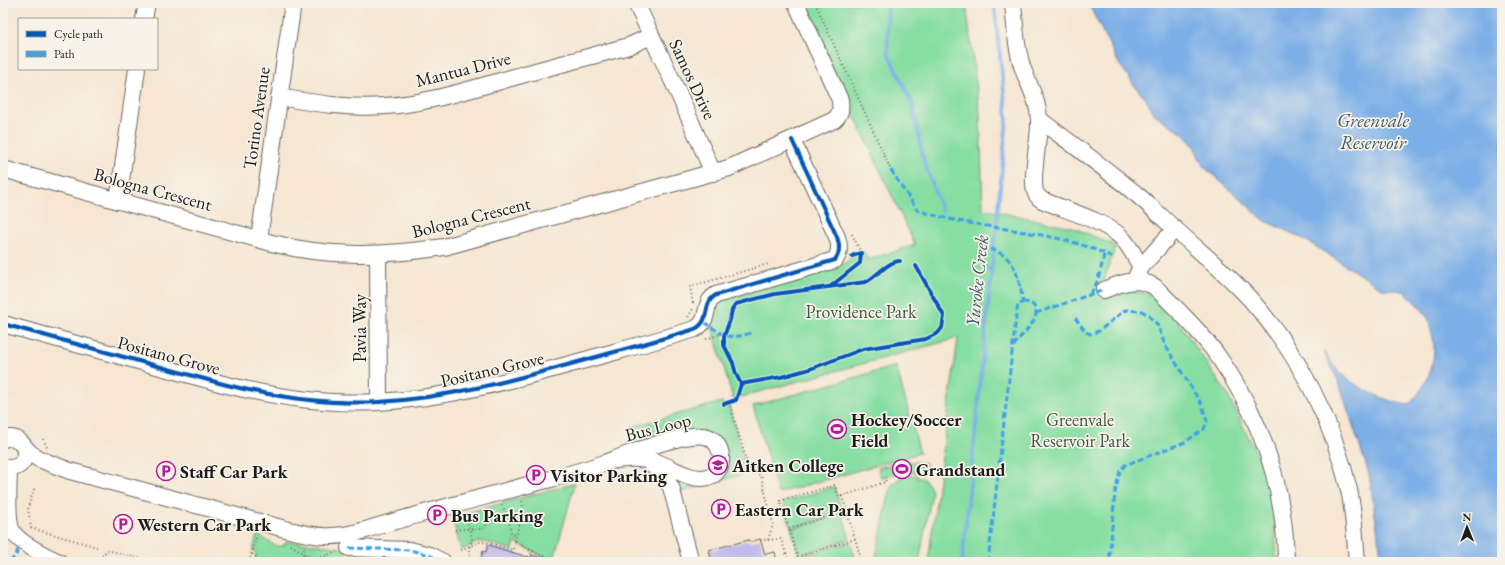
<svg xmlns="http://www.w3.org/2000/svg" width="1505" height="565" viewBox="0 0 1505 565" font-family="'EB Garamond',serif">
<rect width="100%" height="100%" fill="#f7f3e8"/>
<filter id="ink" filterUnits="userSpaceOnUse"><feTurbulence type="fractalNoise" baseFrequency=".025" numOctaves="2"/><feDisplacementMap in="SourceGraphic" scale="8" xChannelSelector="R" yChannelSelector="G"/><feConvolveMatrix kernelMatrix="1 2 1 2 8 2 1 2 1" color-interpolation-filters="sRGB"/></filter>
<filter id="wash" filterUnits="userSpaceOnUse"><feTurbulence type="fractalNoise" baseFrequency=".012" numOctaves="4" result="noise"/><feDisplacementMap in="SourceGraphic" scale="16" xChannelSelector="R" yChannelSelector="G"/><feGaussianBlur stdDeviation="0.9" result="paint"/><feColorMatrix in="noise" values="0 0 0 0 0 0 0 0 0 0 0 0 0 0 0 0 0 1.4 0 .05"/><feComposite in="paint" operator="in"/></filter>
<g filter="url(#wash)">
<rect width="100%" height="100%" fill="#f6e6d2"/>
<g fill="#86dea2" stroke="#517d5f">
<polygon points="802,3 966,3 980,114 983,209 1072,227 1116,246 1104,280 1103,299 1123,290 1150,294 1174,315 1226,392 1257,454 1273,497 1277,562 928,562 958,338 733,399 712,327 719,304 723,300 842,264 847,262 852,256 864,252 868,260 915,245"/>
<polygon points="896,366 920,453 778,493 753,406"/>
<polygon points="722,402 724,407 729,405 747,473 678,493 671,476 711,480 720,439 636,446 631,427"/>
<polygon points="903,461 926,463 924,474 903,471 881,478 878,468"/>
<path d="M911,475C922,476 929,482 932,492L919,562H875L890,489C894,480 901,476 911,475Z"/>
<polygon points="575,483 554,559 542,556 515,542 513,550 485,542 479,542 461,550 452,517"/>
<polygon points="834,487 842,512 791,528 783,502"/>
<polygon points="842,514 850,539 799,555 791,529"/>
<polygon points="257,534 276,546 283,546 286,542 306,543 348,549 343,562 257,562 255,550 253,551"/>
<polygon points="850,542 856,562 801,562 799,557"/>
</g>
<path fill="#7baee7" stroke="#4c6582" d="M1088,3H1502V562H1382L1369,474L1339,383L1324,352C1329,359 1335,368 1341,374C1360,390 1385,401 1408,405C1428,387 1440,357 1431,330C1430,326 1430,321 1428,318C1422,308 1411,299 1403,291L1383,289L1302,238L1265,221L1203,166L1194,146L1183,134L1153,113L1147,101L1134,85L1118,62Z"/>
<g fill="none" stroke-linecap="round" stroke-linejoin="round">
<g stroke="#7baee7" stroke-width="3.5">
<polyline points="887,3 888,53 912,103 924,161 942,211"/>
<polyline points="984,267 992,270"/>
<polyline points="962,562 1007,119 994,3"/>
</g>
</g>
<g id="blocks">
<g fill="#c1bbea">
<polygon points="760,539 765,554 775,552 777,562 712,562 709,550 749,540 750,542"/>
<polygon points="488,545 531,558 532,555 555,562 483,562 483,560 481,560 483,551 486,552"/>
<polygon points="356,552 388,561 390,555 411,562 353,562"/>
</g>
</g>
</g>
<g filter="url(#ink)">
<use href="#blocks" fill-opacity="0" stroke="#68635c" stroke-width="1"/>
<g fill="none" stroke-linecap="round" stroke-linejoin="round">
<g stroke="#68635c" stroke-width="18">
<g id="minor">
<polyline points="636,3 681,99 713,173"/>
<path d="M1013,3C1015,25 1016,49 1023,69C1030,88 1040,104 1039,124C1039,141 1031,177 1035,191C1036,195 1039,198 1042,200C1065,210 1102,220 1120,236C1129,244 1135,257 1141,267"/>
<polyline points="144,19 147,3"/>
<path d="M279,97C314,103 349,109 385,106C423,104 460,92 497,82C541,69 585,58 629,46L651,36"/>
<path d="M1040,120C1072,144 1105,168 1136,194C1149,204 1161,217 1174,228C1200,252 1228,274 1251,300C1298,353 1333,421 1349,490C1354,513 1355,538 1357,562"/>
<path d="M3,169L272,243C329,258 385,256 444,247L729,168L834,120C841,114 841,109 840,100L796,3"/>
<polyline points="118,201 137,69"/>
<polyline points="259,239 293,3"/>
<polyline points="378,255 379,402"/>
<polyline points="1137,275 1141,267 1175,229"/>
<path d="M1104,290C1122,283 1137,276 1155,287C1176,308 1203,334 1220,359C1262,420 1285,488 1286,562"/>
<path d="M3,324L223,384C274,397 327,405 379,402C448,398 513,380 578,362C617,351 657,341 695,329C712,320 701,304 716,295L835,260C840,253 840,245 837,237L792,140"/>
<path d="M3,439C32,431 33,475 3,467"/>
<path d="M22,444L30,453L39,459L70,471L289,530C318,537 333,539 362,531C417,514 473,500 528,485C558,477 589,470 618,458C636,451 691,430 708,437C724,443 727,472 708,477C691,482 672,467 656,462C642,458 626,458 611,461"/>
<polyline points="651,464 662,473 671,487 691,562"/>
<path d="M9,468C9,483 6,519 12,531C19,543 46,556 59,562"/>
<polyline points="349,548 410,550 429,555 443,562"/>
</g>
</g>
<g stroke="#68635c" stroke-width="2" stroke-dasharray="1 3" stroke-linecap="butt">
<polyline points="815,3 891,170"/>
<polyline points="852,234 861,253"/>
<polyline points="693,303 690,287 768,264"/>
<polyline points="688,317 693,309"/>
<polyline points="706,339 718,335 724,336"/>
<polyline points="729,402 748,466 761,476 773,524 768,540 760,540"/>
<polyline points="43,439 47,447"/>
<polyline points="34,489 28,508 31,528 97,547"/>
<path d="M502,505C506,514 510,522 511,532L516,536"/>
<polyline points="466,515 472,539 469,551 472,562"/>
<polyline points="789,529 846,511"/>
<path d="M455,530L461,529H482C491,521 495,516 507,521"/>
<polyline points="768,540 781,539 789,562"/>
<polyline points="515,542 542,556 544,558"/>
<polyline points="291,545 317,562"/>
<polyline points="461,550 479,542 485,542 513,550"/>
<polyline points="513,553 513,550 523,508 522,499"/>
<polyline points="252,554 256,557"/>
<polyline points="544,556 554,559"/>
<polyline points="528,557 534,551"/>
<polyline points="797,557 855,539"/>
<polyline points="97,562 107,550 153,562"/>
<polyline points="249,562 257,535"/>
<polyline points="301,562 305,546"/>
<polyline points="306,562 337,552"/>
<polyline points="799,562 780,501 835,485 839,497 842,496"/>
<polyline points="862,562 842,496 886,482 885,477"/>
</g>
<use href="#minor" stroke="#fff" stroke-width="16"/>
<g stroke="#3da2ea" stroke-width="3" stroke-dasharray="6 3" stroke-linecap="butt">
<path d="M891,170L917,210C981,232 1051,227 1112,257"/>
<path d="M990,249C1017,257 1018,277 1023,302"/>
<path d="M1090,294C1099,282 1101,268 1104,254"/>
<polyline points="1036,313 1104,290"/>
<polyline points="1075,318 1086,332 1090,334 1099,331 1125,310 1142,311 1148,315 1157,324 1165,345 1202,405 1207,421 1204,429 1185,442 1125,465 1120,471 1115,493 1109,562"/>
<path d="M704,322C724,335 726,341 751,333"/>
<path d="M1014,346C1019,335 1043,320 1034,306C1031,303 1027,302 1023,302"/>
<polyline points="349,548 410,550 429,555 443,562"/>
<polyline points="10,562 16,555 19,546"/>
<polyline points="988,562 1017,309 1018,305 1023,302"/>
</g>
<g stroke="#f7f3e8" stroke-width="6">
<g id="cycleway">
<polyline points="831,286 860,263 861,253 852,256"/>
<path d="M3,324L223,384C274,397 327,405 379,402C448,398 513,380 578,362C617,351 657,341 695,329C712,320 701,304 716,295L835,260C840,253 840,245 837,237L792,140"/>
<polyline points="741,384 781,377 810,369 863,349 926,339 938,333 942,328 944,316 916,266"/>
<path d="M724,404L736,400L741,384L736,374L733,363L724,345V336L730,320L732,310L736,304L775,294L866,282C876,277 888,261 900,261"/>
</g>
</g>
<use href="#cycleway" stroke="#0057b8" stroke-width="4"/>
</g>
</g>
<defs>
<g id="stadium-ring" transform="scale(1)"><circle r="9.5" fill="#f7f3e8" stroke="#b5179e" stroke-width="1.5"/><path d="M0-5a6.5 5 0 1 0 0 10a6.5 5 0 1 0 0-10ZM-3.5-1.8h7v3.6h-7Z" fill="#b5179e"/></g>
<g id="school-ring" transform="scale(1)"><circle r="9.5" fill="#f7f3e8" stroke="#b5179e" stroke-width="1.5"/><path d="M0-5L7-2L0 1L-7-2ZM-4 1L0 2.5L4 1V4Q0 6-4 4Z" fill="#b5179e"/></g>
<g id="parking-ring" transform="scale(1)"><circle r="9.5" fill="#f7f3e8" stroke="#b5179e" stroke-width="1.5"/><path d="M-3.5-5.5H1a3.5 3.5 0 0 1 0 7H-1V5.5H-3.5ZM-1-3.4V-.6H.8a1.4 1.4 0 0 0 0-2.8Z" fill="#b5179e"/></g>
</defs>
<g fill-rule="evenodd">
<use href="#stadium-ring" x="837" y="429"/>
<use href="#school-ring" x="718" y="465"/>
<use href="#stadium-ring" x="902" y="469"/>
<use href="#parking-ring" x="166" y="471"/>
<use href="#parking-ring" x="536" y="475"/>
<use href="#parking-ring" x="721" y="509"/>
<use href="#parking-ring" x="437" y="515"/>
<use href="#parking-ring" x="123" y="524"/>
</g>
<g text-anchor="middle" dominant-baseline="central" stroke-width="3.5" stroke-linejoin="round" paint-order="stroke">
<g font-size="18" fill="#1c1c1c" stroke="#f7f3e8">
<text transform="translate(463 69) rotate(-14)">Mantua Drive</text>
<text transform="translate(693 79) rotate(65)">Samos Drive</text>
<text transform="translate(256 118) rotate(-82)">Torino Avenue</text>
<text transform="translate(153 189) rotate(15)">Bologna Crescent</text>
<text transform="translate(471 217) rotate(-14)">Bologna Crescent</text>
<text transform="translate(359 328) rotate(-90)">Pavia Way</text>
<text transform="translate(169 355) rotate(15)">Positano Grove</text>
<text transform="translate(492 369) rotate(-13)">Positano Grove</text>
<text transform="translate(658 427) rotate(-14)">Bus Loop</text>
</g>
<g font-size="18" fill="#3c5644" stroke="#f7f3e8">
<text x="861" y="311">Providence Park</text>
<text x="1080" y="419">Greenvale<tspan x="1080" dy="21">Reservoir Park</tspan></text>
</g>
<g font-size="18" font-weight="bold" fill="#1c1c1c" stroke="#f7f3e8" text-anchor="start">
<text x="851" y="419">Hockey/Soccer<tspan x="851" dy="21">Field</tspan></text>
<text x="732" y="465">Aitken College</text>
<text x="916" y="469">Grandstand</text>
<text x="180" y="471">Staff Car Park</text>
<text x="550" y="475">Visitor Parking</text>
<text x="735" y="509">Eastern Car Park</text>
<text x="451" y="515">Bus Parking</text>
<text x="137" y="524">Western Car Park</text>
</g>
<g font-size="19" font-style="italic" fill="#42566d" stroke="#f7f3e8">
<text x="1373" y="120">Greenvale<tspan x="1373" dy="22">Reservoir</tspan></text>
<text transform="translate(977 281) rotate(-84)">Yuroke Creek</text>
</g>
</g>
<rect width="1505" height="565" fill="none" stroke="#f7f3e8" stroke-width="16"/>
<rect x="18" y="18" width="140" height="52" fill="#f7f3e8" stroke="#9f9d96"/>
<rect x="26" y="31" width="20" height="6" fill="#0057b8" stroke="#9f9d96"/>
<text x="54" y="38" font-size="12" fill="#1c1c1c">Cycle path</text>
<rect x="26" y="51" width="20" height="6" fill="#3da2ea" stroke="#9f9d96"/>
<text x="54" y="58" font-size="12" fill="#1c1c1c">Path</text>
<g transform="translate(1467 527) rotate(359)" stroke="#f7f3e8" stroke-width="3" paint-order="stroke">
<path d="M0-3L7 15L0 10L-7 15Z" fill="#1c1c1c"/>
<text y="-6" font-size="11" font-weight="bold" text-anchor="middle" fill="#1c1c1c">N</text>
</g>
</svg>
